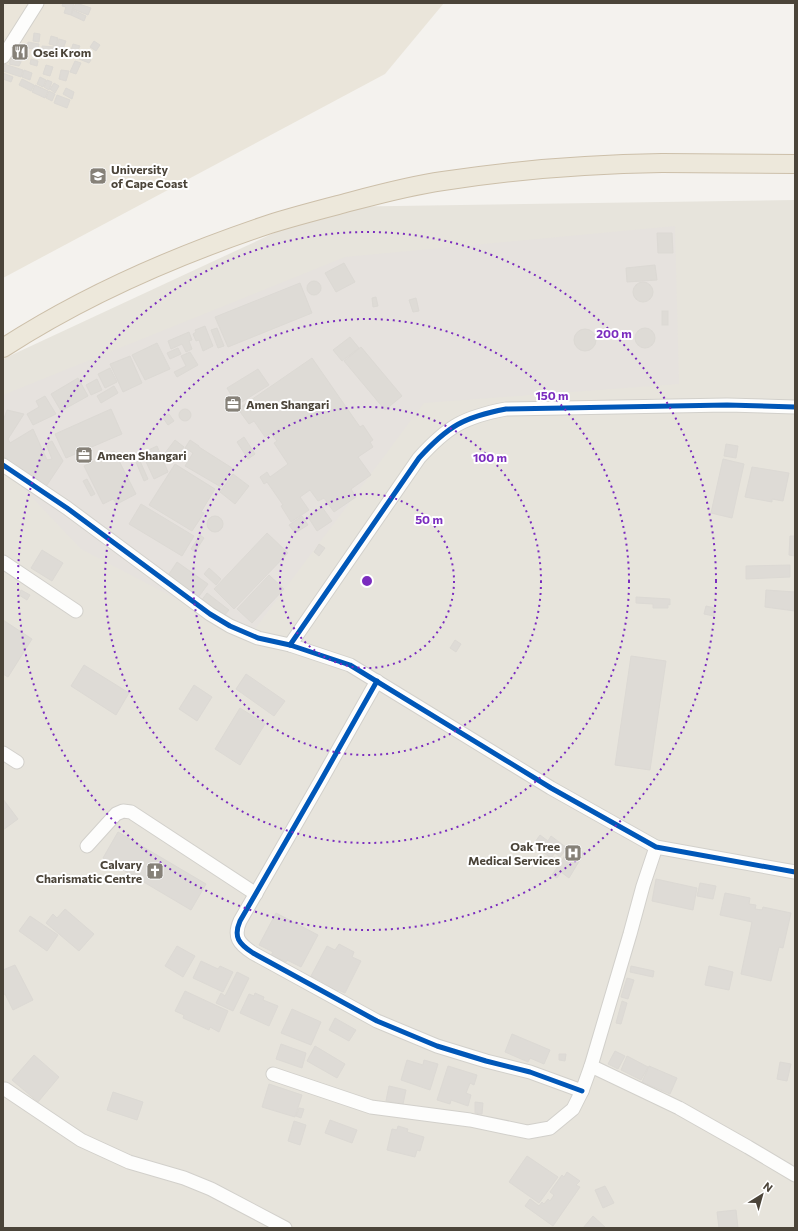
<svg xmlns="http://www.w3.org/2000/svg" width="798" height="1231" viewBox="0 0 798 1231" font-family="Commissioner,sans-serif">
<rect width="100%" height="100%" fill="#f4f2ee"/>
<polygon fill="#e7e4dc" points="795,200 795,1228 3,1228 3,359 330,207"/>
<polygon fill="#e6e2de" points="675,226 679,384 424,403 249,637 81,549 3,467 3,395 345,257"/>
<polygon fill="#eae5da" points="3,3 444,3 385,74 3,278"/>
<g fill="#dedbd6" stroke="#dcd9d4">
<polygon points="63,3 74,3 71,15 64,13 66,7 62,6"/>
<polygon points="76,3 91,8 88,15 73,9"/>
<polygon points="73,10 86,16 84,21 71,15"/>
<polygon points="34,33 40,34 39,42 33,41"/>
<polygon points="51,36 58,38 56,46 49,44"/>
<polygon points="59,39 66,41 63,49 56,47"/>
<polygon points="94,41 100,45 96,51 90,47"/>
<polygon points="28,42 39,44 38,50 27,48"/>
<polygon points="73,44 80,46 77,52 71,50"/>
<polygon points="18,46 25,48 23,54 16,52"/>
<polygon points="42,46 54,47 53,53 49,53 49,51 42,49"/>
<polygon points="55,48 63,51 61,56 54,53"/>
<polygon points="12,53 23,56 22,61 11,59"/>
<polygon points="81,55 91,60 89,63 79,59"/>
<polygon points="11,59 21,62 19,66 9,64"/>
<polygon points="31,59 38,61 37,66 30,64"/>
<polygon points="75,61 81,63 76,74 70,72"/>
<polygon points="4,64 23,70 21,77 3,71"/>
<polygon points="46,65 53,67 50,76 43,74"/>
<polygon points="24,70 32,73 30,80 22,77"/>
<polygon points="61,70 69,71 66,81 59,79"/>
<polygon points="3,73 13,77 11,82 3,79"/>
<polygon points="40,77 46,80 43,87 37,84"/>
<polygon points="22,79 34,85 31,91 19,85"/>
<polygon points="47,80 52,82 49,90 44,87"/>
<polygon points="54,83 59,86 55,93 50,89"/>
<polygon points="35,85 48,91 45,98 32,92"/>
<polygon points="66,88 74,92 72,99 63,94"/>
<polygon points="49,91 55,94 52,101 46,98"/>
<polygon points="57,95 70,100 67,108 54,103"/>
<polygon points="657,233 672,233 673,253 658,253"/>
<polygon points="344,263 355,282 336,292 325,273"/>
<polygon points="655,265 657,280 627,282 626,268"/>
<circle cx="314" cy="288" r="7"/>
<circle cx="643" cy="292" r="10"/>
<polygon points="300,283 312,313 228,347 215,317"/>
<polygon points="376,297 378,306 373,307 372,298"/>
<polygon points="416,298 419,311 413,312 409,300"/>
<rect x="662" y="311" width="6" height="14"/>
<polygon points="205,326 213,346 203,351 199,340 196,341 193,334 196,332 195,330"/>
<polygon points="217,328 224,346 218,348 211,330"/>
<circle cx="645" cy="338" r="10"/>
<circle cx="585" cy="340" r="11"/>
<polygon points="189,332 192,340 189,341 192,349 186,352 182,344 171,349 168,341"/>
<polygon points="350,337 359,348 342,361 333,350"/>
<polygon points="157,343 170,369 145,380 132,355"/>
<polygon points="361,347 402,396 385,410 344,361"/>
<polygon points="178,348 181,354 170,359 167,353"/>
<polygon points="190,352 198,365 177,377 174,372 186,366 181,356"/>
<polygon points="130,356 142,383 123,392 110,364"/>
<polygon points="312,358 360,427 363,425 373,440 370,442 373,447 358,457 371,475 351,489 356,497 334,512 324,498 318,501 310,490 300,497 309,510 291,522 281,506 283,505 267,482 264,484 260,477 267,472 270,477 288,464 274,443 277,441 271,433 265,437 254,421 249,424 238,409"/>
<polygon points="110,368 117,382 105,388 98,374"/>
<polygon points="258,369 269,385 237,405 227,388"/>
<polygon points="78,378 88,396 61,411 51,394"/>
<polygon points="97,379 102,390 91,395 86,385"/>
<polygon points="114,386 118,393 101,403 97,396"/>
<polygon points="45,396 56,414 33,425 27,414 39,407 36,401"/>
<circle cx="185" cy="415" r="6"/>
<polygon points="111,409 122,434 66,458 55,434"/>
<polygon points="7,410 24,414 8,439 10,443 33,429 47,460 52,459 46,444 52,441 63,461 45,488 3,456 3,421"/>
<polygon points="169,414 174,421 168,425 163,418"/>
<polygon points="244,437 255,454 248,459 237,442"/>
<polygon points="175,440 184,447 174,460 165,453"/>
<polygon points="190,440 199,446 199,447 232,468 221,487 185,466 193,453 185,448"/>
<polygon points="726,444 738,446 736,458 724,456"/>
<polygon points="157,446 168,472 154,479 142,453"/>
<polygon points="114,451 136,494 117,504 113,499 103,504 84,466"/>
<polygon points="723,459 744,464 732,518 711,513"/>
<polygon points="140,461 148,479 144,481 136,462"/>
<polygon points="175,464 215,489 201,512 204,513 192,531 149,505"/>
<polygon points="752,467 789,473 783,501 772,499 772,502 745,497"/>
<polygon points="233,474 249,486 235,504 220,492"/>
<polygon points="87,479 95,494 91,496 83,481"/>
<polygon points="141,504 194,536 182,556 129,524"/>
<polygon points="322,507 332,521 317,531 308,517"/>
<polygon points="302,516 308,525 295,533 289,525"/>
<circle cx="215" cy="524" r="8"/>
<polygon points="267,533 288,553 234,609 214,589"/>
<polygon points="200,535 204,538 195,552 191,549"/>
<polygon points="790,536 795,536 795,556 789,555"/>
<polygon points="319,544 325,548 319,556 314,552"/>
<polygon points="42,550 63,563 52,581 31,568"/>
<polygon points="177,562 208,584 197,599 167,577"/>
<polygon points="790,565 790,577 746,579 746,566"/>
<polygon points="209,568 221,579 216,585 204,574"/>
<polygon points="269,575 284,589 252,623 237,609"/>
<polygon points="21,590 30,595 27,600 19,595"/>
<polygon points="766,590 795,592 795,611 765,607"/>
<polygon points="207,593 229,610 223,617 201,601"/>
<polygon points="636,597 670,599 670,605 668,604 668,608 653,608 653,604 636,603"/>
<polygon points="706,606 715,608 714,616 704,614"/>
<polygon points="3,620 32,639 8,677 3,674"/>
<polygon points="455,640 461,644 456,652 450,648"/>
<polygon points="631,656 666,661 650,770 615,765"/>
<polygon points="84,665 129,693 116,715 71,686"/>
<polygon points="246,674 285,701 274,716 236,689"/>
<polygon points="194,685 212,697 197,721 179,709"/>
<polygon points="240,708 265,724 240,765 215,749"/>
<polygon points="3,799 18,819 3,830"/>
<polygon points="118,832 206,884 191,910 103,858"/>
<polygon points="540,835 548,841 551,836 567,848 560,857 555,853 551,858 533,845"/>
<polygon points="572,845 584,853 569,878 561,872 557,878 552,875"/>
<polygon points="656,879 697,888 693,910 652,901"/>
<polygon points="700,883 716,886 713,899 697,896"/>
<polygon points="725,893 750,898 749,904 756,905 755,909 762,910 763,907 791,913 783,948 779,947 771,981 741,974 752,922 720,915"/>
<polygon points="65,909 94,934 79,951 46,923 53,914 57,918"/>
<polygon points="276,913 318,935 301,967 287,960 286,962 271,955 273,952 259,945"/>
<polygon points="30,916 58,935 47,951 19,931"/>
<polygon points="339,944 354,952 352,957 361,961 345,993 338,990 337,992 321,984 323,982 311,976 327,946 335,950"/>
<polygon points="177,946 195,956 183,977 165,966"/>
<polygon points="201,961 218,969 220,966 233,972 223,992 193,978"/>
<polygon points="15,965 33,1000 13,1010 5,994 3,995 3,970"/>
<polygon points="631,966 654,971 653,977 630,972"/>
<polygon points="709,966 733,972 729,990 705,985"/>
<polygon points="237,972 249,978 233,1011 216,1003 221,993 225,996"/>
<polygon points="627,978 634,980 628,999 621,997"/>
<polygon points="185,991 228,1011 219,1032 210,1027 209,1030 183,1018 184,1015 175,1011"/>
<polygon points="255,993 264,997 263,1000 278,1006 269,1026 240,1013 249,994 254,996"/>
<polygon points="622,1001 627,1003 621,1024 616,1023"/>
<polygon points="292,1009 321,1022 311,1045 281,1033"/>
<polygon points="335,1018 356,1030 349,1041 329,1030"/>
<polygon points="512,1034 550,1050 544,1064 530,1058 528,1062 505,1052"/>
<polygon points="281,1044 306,1053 302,1068 276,1059"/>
<polygon points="315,1046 345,1064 337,1078 307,1061"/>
<polygon points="615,1051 625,1056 618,1069 608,1064"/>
<polygon points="559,1054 566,1054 565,1061 559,1060"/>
<polygon points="34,1055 59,1077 38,1102 12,1080"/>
<polygon points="627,1056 648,1067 641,1080 621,1070"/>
<polygon points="407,1060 423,1065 424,1060 438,1064 430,1090 401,1080"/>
<polygon points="780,1062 791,1064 787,1081 777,1079"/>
<polygon points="448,1066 477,1075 474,1085 470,1083 466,1093 471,1095 468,1106 451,1100 450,1104 437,1100"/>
<polygon points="649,1066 677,1078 670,1094 642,1082"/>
<polygon points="269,1084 302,1095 295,1117 262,1107"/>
<polygon points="389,1086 406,1090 403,1104 386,1101"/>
<polygon points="113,1092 143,1102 137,1120 107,1110"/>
<polygon points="475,1102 483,1103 482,1114 475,1113"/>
<polygon points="299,1108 304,1109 301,1118 296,1116"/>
<polygon points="330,1120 357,1130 352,1143 325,1133"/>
<polygon points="294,1121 306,1125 300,1145 288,1141"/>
<polygon points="398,1126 408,1129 407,1132 424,1137 420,1151 417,1150 415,1157 387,1150 392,1129 397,1130"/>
<polygon points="527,1156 558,1177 539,1203 509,1182"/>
<polygon points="567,1172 580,1181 576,1185 580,1187 553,1226 525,1206 530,1199 539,1206 542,1202 544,1204 548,1199 550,1201 554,1195 550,1192 562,1175 564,1177"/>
<polygon points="605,1186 614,1203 603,1208 595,1190"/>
<polygon points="736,1210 738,1228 719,1228 717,1212"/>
<polygon points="593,1216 606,1228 583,1228"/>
</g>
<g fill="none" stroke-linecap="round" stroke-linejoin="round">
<g stroke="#d2d0cb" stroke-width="15">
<g id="minor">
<polyline points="3,57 37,3"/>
<polyline points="3,465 67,508 210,614 230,626 258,638 290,645 350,665 551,788 656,847 795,872"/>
<polyline points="3,562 76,611"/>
<path d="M290,645L419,458C448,426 464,417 506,409L727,405L795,407"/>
<path d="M377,681L320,782L240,921C233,937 239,944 253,953L377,1021L437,1046L486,1061L530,1072L582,1091"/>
<polyline points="3,753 17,762"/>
<polyline points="87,846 116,814 123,811 131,812 256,894"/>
<polyline points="591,1066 679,1108 748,1147 795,1175"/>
<polyline points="273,1074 371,1107 470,1120 528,1132 550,1128 573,1109 582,1091 591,1066 630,934 643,886 656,847"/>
<polyline points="5,1089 81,1140 129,1162 184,1178 211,1189 285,1228"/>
</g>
</g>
<g stroke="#ccbfa9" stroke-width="20">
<path id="highway" d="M3,348C85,295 177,255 270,224C292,217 315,211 338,205C372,196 407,186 443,181C515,170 589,164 662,163C706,163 751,164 795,164"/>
</g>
<use href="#minor" stroke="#fdfdfc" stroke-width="13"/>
<use href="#highway" stroke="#ede8db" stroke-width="18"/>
<g stroke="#fff" stroke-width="8">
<g id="cycleway">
<polyline points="3,465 67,508 210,614 230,626 258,638 290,645 350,665 551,788 656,847 795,872"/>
<path d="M290,645L419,458C448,426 464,417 506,409L727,405L795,407"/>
<path d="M377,681L320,782L240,921C233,937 239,944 253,953L377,1021L437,1046L486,1061L530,1072L582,1091"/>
</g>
</g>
<use href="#cycleway" stroke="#0057b8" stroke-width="5"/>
</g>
<g fill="none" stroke="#7b2cbf" stroke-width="2" stroke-dasharray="2 4">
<circle cx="367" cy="581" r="87"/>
<circle cx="367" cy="581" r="174"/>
<circle cx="367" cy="581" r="262"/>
<circle cx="367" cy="581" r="349"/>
</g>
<defs>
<g id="restaurant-square" transform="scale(0.9)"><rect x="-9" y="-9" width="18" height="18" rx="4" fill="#868178" stroke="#fff"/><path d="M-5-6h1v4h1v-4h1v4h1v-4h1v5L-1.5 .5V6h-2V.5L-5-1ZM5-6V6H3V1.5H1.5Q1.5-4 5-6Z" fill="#fff"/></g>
<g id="university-square" transform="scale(0.9)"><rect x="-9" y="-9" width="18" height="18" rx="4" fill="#868178" stroke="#fff"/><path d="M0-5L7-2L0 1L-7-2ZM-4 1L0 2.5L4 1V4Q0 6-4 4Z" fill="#fff"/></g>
<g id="office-square" transform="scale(0.9)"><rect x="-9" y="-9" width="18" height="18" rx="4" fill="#868178" stroke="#fff"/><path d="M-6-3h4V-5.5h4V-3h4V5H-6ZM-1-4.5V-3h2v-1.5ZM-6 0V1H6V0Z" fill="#fff"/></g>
<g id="hospital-square" transform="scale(0.9)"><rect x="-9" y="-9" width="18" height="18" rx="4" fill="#868178" stroke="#fff"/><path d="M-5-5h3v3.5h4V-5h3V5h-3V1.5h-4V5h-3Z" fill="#fff"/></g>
<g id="church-square" transform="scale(0.9)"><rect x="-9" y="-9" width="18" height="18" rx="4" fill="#868178" stroke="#fff"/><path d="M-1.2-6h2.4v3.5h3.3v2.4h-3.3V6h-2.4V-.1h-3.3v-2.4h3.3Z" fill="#fff"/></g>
</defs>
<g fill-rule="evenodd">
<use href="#restaurant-square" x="20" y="52"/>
<use href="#university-square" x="98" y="176"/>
<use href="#office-square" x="233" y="404"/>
<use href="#office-square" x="84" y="455"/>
<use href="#hospital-square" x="573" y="853"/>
<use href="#church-square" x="155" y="871"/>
</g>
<g text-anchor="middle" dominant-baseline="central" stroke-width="4" stroke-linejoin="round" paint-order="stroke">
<g font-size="12" font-weight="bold" fill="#4b4439" stroke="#fff" text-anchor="start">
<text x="33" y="52">Osei Krom</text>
<text x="111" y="169">University<tspan x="111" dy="14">of Cape Coast</tspan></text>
<text x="246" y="404">Amen Shangari</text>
<text x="97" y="455">Ameen Shangari</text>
<text x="560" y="846" text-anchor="end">Oak Tree<tspan x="560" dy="14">Medical Services</tspan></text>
<text x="142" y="864" text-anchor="end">Calvary<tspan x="142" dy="14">Charismatic Centre</tspan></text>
</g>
</g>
<circle cx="367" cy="581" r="6" fill="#7b2cbf" stroke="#fff" stroke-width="2"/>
<g font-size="12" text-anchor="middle" font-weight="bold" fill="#7b2cbf" stroke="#fff" stroke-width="4" stroke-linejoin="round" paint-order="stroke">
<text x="614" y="338">200 m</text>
<text x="552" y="400">150 m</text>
<text x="490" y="462">100 m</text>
<text x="429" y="524">50 m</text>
</g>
<rect width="798" height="1231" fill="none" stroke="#4b4439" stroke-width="8"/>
<g transform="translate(762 1195) rotate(37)" stroke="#ffffff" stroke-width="3" paint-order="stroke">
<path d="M0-3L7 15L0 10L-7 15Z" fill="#4b4439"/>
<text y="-6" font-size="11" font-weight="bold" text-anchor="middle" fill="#4b4439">N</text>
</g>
</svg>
